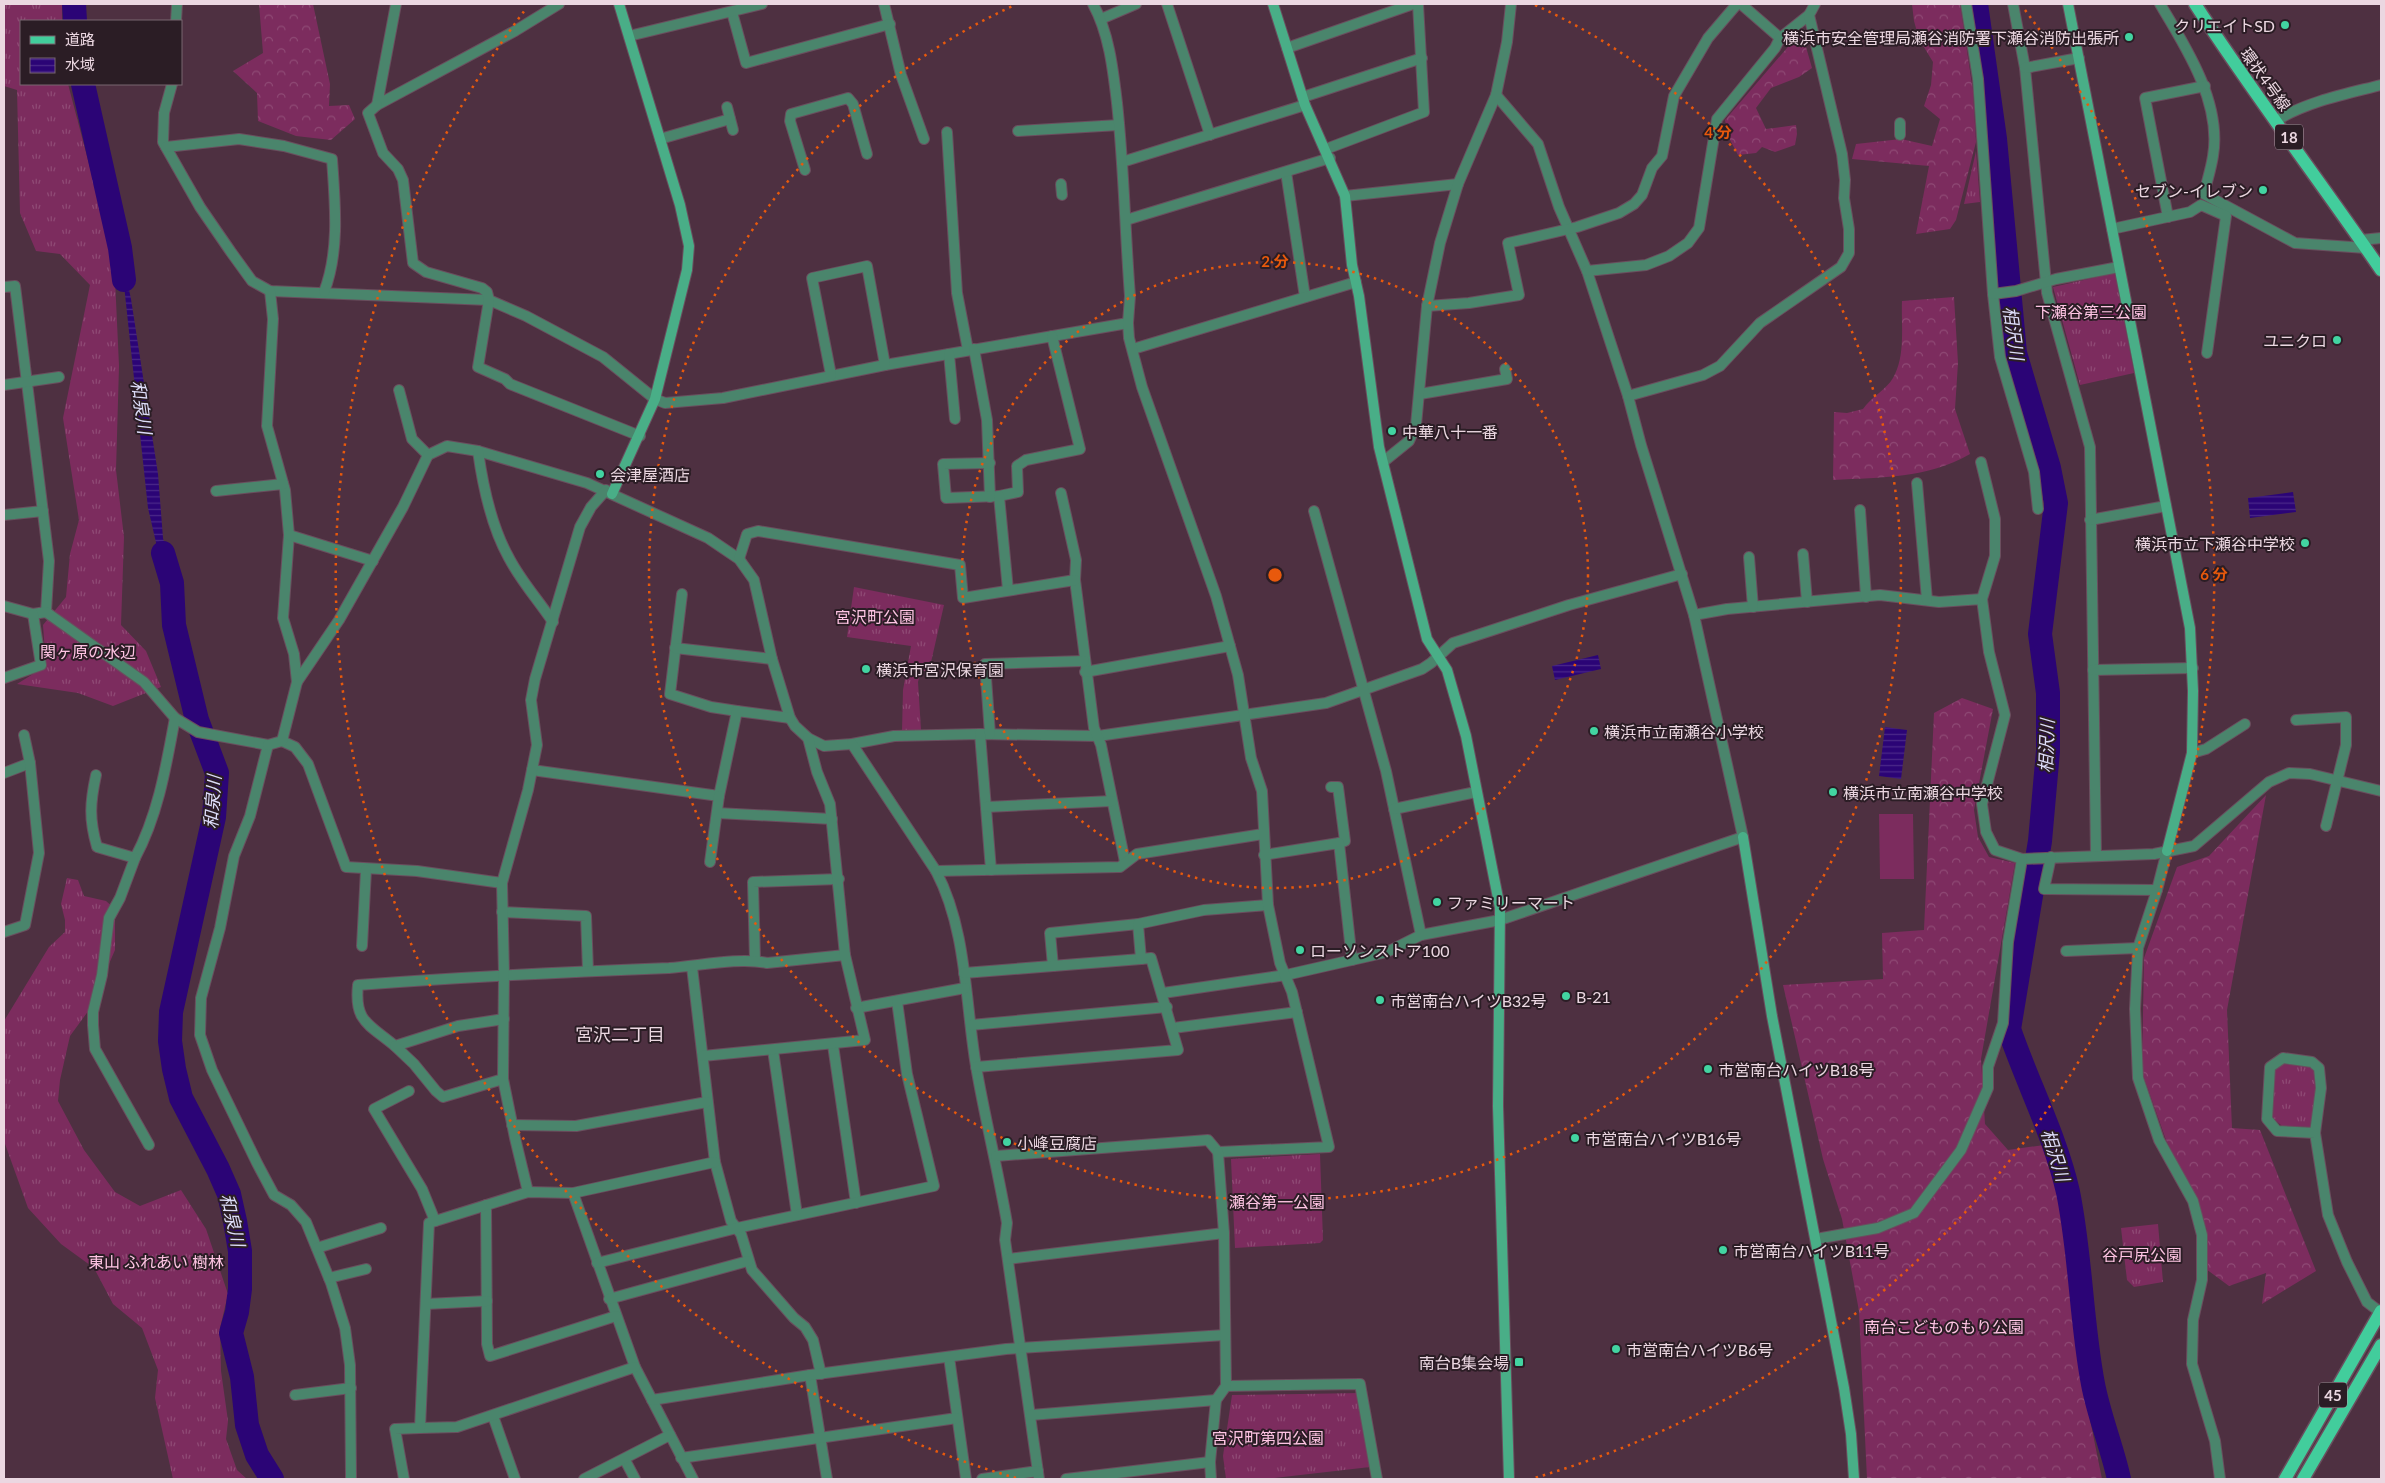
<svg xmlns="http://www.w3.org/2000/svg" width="2385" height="1483" viewBox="0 0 2385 1483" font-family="Lato,'Noto Sans JP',sans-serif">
<defs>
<pattern id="grass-tufts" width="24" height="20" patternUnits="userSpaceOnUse" patternTransform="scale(1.25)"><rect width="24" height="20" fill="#7c2c5e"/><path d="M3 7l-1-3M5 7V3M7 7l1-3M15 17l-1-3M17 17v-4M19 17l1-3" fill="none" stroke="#8f4a75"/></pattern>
<pattern id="forest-crowns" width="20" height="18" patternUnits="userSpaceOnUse" patternTransform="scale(1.25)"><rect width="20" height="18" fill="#7c2c5e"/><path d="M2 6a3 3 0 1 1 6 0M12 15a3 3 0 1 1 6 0" fill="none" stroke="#8f4a75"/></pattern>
<pattern id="water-rules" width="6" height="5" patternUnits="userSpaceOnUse" patternTransform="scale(1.25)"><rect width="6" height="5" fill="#2b0476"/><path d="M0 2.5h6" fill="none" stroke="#4a2889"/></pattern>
</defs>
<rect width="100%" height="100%" fill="#4e3041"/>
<g fill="url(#grass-tufts)">
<polygon points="4,4 62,4 62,21 21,21 21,84 68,84 105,225 115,279 119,366 116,470 124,537 121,625 146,651 161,687 113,706 78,693 17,684 46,666 43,625 66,597 70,554 79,520 63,418 90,285 60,254 36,251 20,213 17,90 4,86"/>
<polygon points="1976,151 1980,202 1964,204"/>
<polygon points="2115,273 2134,373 2080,385 2053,287"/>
<polygon points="854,587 944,605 929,671 921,671 918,682 921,730 902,732 903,690 911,646 847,637"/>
<polygon points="67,878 78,880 84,896 106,901 115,909 115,950 89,1010 70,1036 60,1080 58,1101 84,1150 115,1192 140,1206 181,1190 206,1229 228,1294 220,1328 221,1371 228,1421 226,1439 237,1470 247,1479 173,1479 155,1398 158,1370 142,1328 113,1304 94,1268 61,1244 28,1208 4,1141 4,1021 49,947 65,932 65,920 61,904"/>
<path d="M2283,1064L2310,1066C2323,1080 2313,1110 2310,1127L2282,1126L2273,1118L2274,1071Z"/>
<polygon points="1320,1154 1323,1240 1320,1243 1235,1248 1231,1159"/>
<polygon points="2158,1224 2163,1282 2134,1287 2127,1280 2121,1228"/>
<polygon points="1362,1393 1370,1467 1266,1479 1226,1479 1223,1456 1232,1395"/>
</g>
<g fill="url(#forest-crowns)">
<polygon points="259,4 313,4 330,84 329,106 349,105 355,119 331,140 296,136 258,121 257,93 233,71 263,53"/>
<polygon points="1912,4 1960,4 1973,91 1976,142 1956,220 1950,229 1916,234 1929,166 1852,159 1856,144 1901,139 1932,146 1940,119 1924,106 1931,85 1933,62 1919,39 1914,21"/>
<polygon points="1799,34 1804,40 1812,68 1799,77 1771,88 1756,108 1766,129 1796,125 1797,134 1795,145 1775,152 1762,147 1756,153 1738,155 1728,136 1725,120"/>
<path d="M1954,297L1958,363L1955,409L1970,454C1926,479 1882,477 1833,480L1834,412L1847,413L1863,409C1871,397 1887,389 1893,378C1906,356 1901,325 1902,301Z"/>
<polygon points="1962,698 1993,709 1974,810 1978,837 1989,857 2015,863 1981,1059 1985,1124 2008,1150 2058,1143 2085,1302 2086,1400 2102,1479 1867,1479 1859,1311 1842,1219 1823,1159 1783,985 1883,979 1882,933 1924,930 1934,713"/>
<polygon points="2266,795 2227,1010 2232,1128 2260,1130 2316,1271 2262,1304 2266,1273 2229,1286 2206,1269 2207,1230 2192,1192 2166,1140 2142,1072 2144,958 2177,867 2209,856"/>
</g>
<polygon fill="#7c2c5e" points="1879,814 1913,814 1914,879 1880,879"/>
<g fill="url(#water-rules)">
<polygon points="120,248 131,299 158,474 163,538 172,575 172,583 161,564 148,508"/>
<polygon points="2293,492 2296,512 2250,518 2248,498"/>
<polygon points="1598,655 1601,669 1555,680 1552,666"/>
<polygon points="1885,727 1907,730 1901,779 1879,776"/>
</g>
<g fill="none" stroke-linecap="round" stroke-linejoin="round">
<g stroke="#2b0476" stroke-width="24">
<polyline points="74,4 75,21"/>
<path d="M1976,4L1995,139L2015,353L2049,468L2056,503L2040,634L2048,693V751L2040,841L2009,1029C2027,1082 2056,1138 2068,1192C2081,1256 2081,1321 2093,1384C2099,1416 2112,1447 2119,1479"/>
<polyline points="83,84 120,248 124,280"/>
<polyline points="163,553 172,583 174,625 197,720 217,773 214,817 171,1012 170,1041 174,1069 181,1098 218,1169 229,1194 235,1221 240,1251 240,1289 237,1312 231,1333 242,1377 247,1425 257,1455 272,1479"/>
</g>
<g stroke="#6a4e5e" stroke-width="12">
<g id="street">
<polyline points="396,4 377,105 515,31 559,4"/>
<polyline points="884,4 901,75 924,139"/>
<polyline points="1167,4 1210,135"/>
<polyline points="1741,4 1780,38"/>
<polyline points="1966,4 1978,79 1993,294 2000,357 2034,472 2038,509"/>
<polyline points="2013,4 2025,68 2047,293 2090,447 2096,856"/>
<path d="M2160,4C2186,47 2222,103 2213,156C2211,169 2207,181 2204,194L2295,243L2366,248"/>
<polyline points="732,12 746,63 890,24"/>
<polyline points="1101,19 1136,4"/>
<polyline points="176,21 177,4"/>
<polyline points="629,36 762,4"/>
<polyline points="1287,48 1413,4"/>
<polyline points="2025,68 2079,58"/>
<polyline points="172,84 164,113 163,142 200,207 231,252 252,281 270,291 489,300 526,316 603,357 655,399 665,403 723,398 885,365 1128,323"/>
<polyline points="1496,95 1538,144 1559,207 1587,271 1628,396 1641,445 1694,615 1727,609 1880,595 1939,602 1982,599 1989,652 2005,715 1982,804 1986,832 1995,850 2022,859 2154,854 2194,846 2269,782 2289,773 2310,774 2381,791"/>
<polyline points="1303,97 1422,58"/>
<polyline points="377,105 368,113 383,153 398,169 403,180 413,263 426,272 482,288 487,292 489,300 478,367 505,379 510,384 640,436"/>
<polyline points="727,107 733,130"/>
<path d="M2277,120C2309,101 2346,94 2381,85"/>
<polyline points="1900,123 1900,135"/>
<polyline points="1018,131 1119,125"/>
<polyline points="947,132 957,293 968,350"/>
<polyline points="660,139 730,119"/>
<path d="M166,147L239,139L284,146L332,159C335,202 340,251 324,292"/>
<polyline points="1326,149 1424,112 1418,4"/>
<polyline points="1122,162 1305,105"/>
<polyline points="805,170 790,121 791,114 848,98 853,104 867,154"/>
<polyline points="1286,172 1305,297"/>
<polyline points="1061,184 1062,195"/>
<polyline points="1345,196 1458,184"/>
<polyline points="2168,217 2145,98 2205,86"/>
<polyline points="1126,220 1330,158"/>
<polyline points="2112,229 2190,212 2201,205 2226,216 2207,353"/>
<polyline points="2361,240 2381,238"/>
<polyline points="1587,271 1646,265 1669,256 1688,243 1699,228 1717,119 1775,48 1780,38 1809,15"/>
<polyline points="4,287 15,286 49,561 46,612"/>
<polyline points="270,291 273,319 267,426 285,490 289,535 283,618 294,654 297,682"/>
<polyline points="1993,294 2016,291 2056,279 2119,267"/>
<polyline points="1427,306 1469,303 1519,295 1508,243 1577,227 1619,213 1634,204 1642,195 1652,168 1662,156 1674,96 1708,38 1737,4"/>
<polyline points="974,349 987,420 990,497"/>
<polyline points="1133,349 1356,282"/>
<polyline points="949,354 955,419"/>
<polyline points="831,375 812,278 867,266 885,365"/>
<polyline points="4,385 59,377"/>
<polyline points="399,390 412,439 428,455 447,446 478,451 587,483 708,538 739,559 754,580 772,659 790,718 795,726 808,738 824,746 852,744 894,736 980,734 1098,736 1326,703 1422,669 1431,663 1453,643 1569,605 1682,574"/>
<polyline points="1420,394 1507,379 1505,369"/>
<polyline points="1628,396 1703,375 1720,366 1760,323 1841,267 1849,253 1849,229 1844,198 1845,180 1842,154 1809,15 1815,4"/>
<path d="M478,451C483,487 491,526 509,558C521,581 539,601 553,622"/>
<polyline points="1383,462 1409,441 1416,425 1427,306 1440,243 1458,184 1496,95 1507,42 1511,4"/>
<polyline points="1981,462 1995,519 1995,556 1982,599"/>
<polyline points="990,463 943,464 946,498 999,496 1018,492 1017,466 1026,460 1080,449 1052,336"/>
<polyline points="1917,483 1927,600"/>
<polyline points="216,491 283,484"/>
<polyline points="1061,493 1076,560 1075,580 1094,728 1101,745 1125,862"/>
<polyline points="999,496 1008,590"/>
<polyline points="1860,510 1866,597"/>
<polyline points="1314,511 1386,771 1421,935"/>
<polyline points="4,515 43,511"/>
<polyline points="2090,520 2166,506"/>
<polyline points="289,535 373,561"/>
<polyline points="1803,554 1807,602"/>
<polyline points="1749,557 1753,607"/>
<polyline points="739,559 747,534 758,531 960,565 963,598 1075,580"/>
<polyline points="682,594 670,694 711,707 737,711"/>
<polyline points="4,606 33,614 46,612 144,682 175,718 198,732 268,745 250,816 234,856 220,928 201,998 200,1035 212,1070 257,1163 274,1195 291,1205 306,1222 331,1283 345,1328 350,1365 351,1479"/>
<polyline points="675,648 772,659"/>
<polyline points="2093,670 2193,668"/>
<polyline points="1085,672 1230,646"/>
<polyline points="4,678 41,665 33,614"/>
<polyline points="2296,720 2346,717 2346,745 2326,826"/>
<polyline points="980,734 991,870"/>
<polyline points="990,734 985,664 1084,661"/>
<polyline points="282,741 295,747 308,764 346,867 417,871 502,883"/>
<path d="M852,744L936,871C967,930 965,1001 976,1066C985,1119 998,1170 1007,1223L1005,1240L1039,1479"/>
<polyline points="268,745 282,741 297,682 339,620 403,507 428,455"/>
<polyline points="2192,753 2206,749 2245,724"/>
<polyline points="532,770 719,796 737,711 790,718"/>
<polyline points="4,773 30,763"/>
<path d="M96,775C90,803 89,819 97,847L135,858C158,815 166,767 175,718"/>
<polyline points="1331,787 1338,787 1345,841 1339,843"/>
<polyline points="986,807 1112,801"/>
<polyline points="1394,809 1476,792"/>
<polyline points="717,813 832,819"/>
<polyline points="2167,851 2157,890 2138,948 2135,1009 2138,1078 2159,1140 2193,1201 2202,1235 2202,1280 2193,1320 2192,1364 2215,1441 2220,1479"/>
<polyline points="1264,855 1339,843 1352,960"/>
<polyline points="2051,857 2044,889 2157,890"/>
<polyline points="135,858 120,898 109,918 102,975 93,1012 93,1025 95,1049 149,1145"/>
<polyline points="710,862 719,796"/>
<polyline points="936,871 1120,867 1137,854 1263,834"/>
<polyline points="502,912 586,916 588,971"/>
<polyline points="4,932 25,925 39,853 30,763 24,735"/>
<polyline points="362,946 366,870"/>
<polyline points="2066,951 2138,948"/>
<polyline points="755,960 753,882 839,879"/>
<polyline points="1053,966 1050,933 1138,924 1204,910 1268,905"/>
<polyline points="692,967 715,1162 731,1221 741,1234 752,1270 794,1318 805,1327 813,1340 821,1374"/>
<polyline points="964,973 1141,959"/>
<polyline points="1163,993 1286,975 1387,952 1421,935 1500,920 1743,837 1694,615"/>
<polyline points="856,1008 965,988"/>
<path d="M504,1019L458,1026L395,1046C369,1024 354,1022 358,985C462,977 565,972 669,968C699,966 738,957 767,963L845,955"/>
<polyline points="971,1025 1167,1007"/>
<polyline points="1173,1028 1297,1012"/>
<polyline points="833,1045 856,1203"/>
<polyline points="395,1046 414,1064 436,1091 443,1097 503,1079"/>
<polyline points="773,1050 797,1215"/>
<polyline points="703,1056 865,1040 845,955 830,804 817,772 808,738"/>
<polyline points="976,1067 1178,1050 1151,958 1141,959 1138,924"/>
<polyline points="409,1091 374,1109 422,1189 435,1221"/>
<polyline points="512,1125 576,1126 707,1102"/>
<polyline points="2315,1133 2277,1131 2267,1119 2270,1067 2283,1058 2312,1062 2319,1068 2321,1088 2315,1133 2328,1215 2347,1262 2367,1302 2380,1312"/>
<path d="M996,1156L1208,1140L1218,1152L1329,1147L1292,992L1280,963L1268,905L1262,791L1251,758L1238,675L1216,596L1142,387L1129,338L1128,323L1130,296C1125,232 1124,167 1117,103C1113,69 1109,33 1093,4"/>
<polyline points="528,1192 515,1138 503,1079 504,974 502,883 528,790 537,745 531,700 535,679 580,527 591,507 606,490"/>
<polyline points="573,1193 635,1367 693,1479"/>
<polyline points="486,1205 487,1344 490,1356 616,1316"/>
<polyline points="1816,1239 1878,1228 1914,1213 1961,1150 1988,1088 1988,1067 2003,1023 2008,942 2022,859"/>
<polyline points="317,1248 381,1228"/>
<polyline points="1008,1259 1224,1233"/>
<polyline points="597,1263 737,1228 934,1186 907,1074 897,1001"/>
<polyline points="329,1278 366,1269"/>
<polyline points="609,1299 748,1261"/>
<polyline points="426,1304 487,1301"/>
<polyline points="949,1357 966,1479"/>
<polyline points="810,1375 827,1479"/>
<polyline points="1226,1386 1360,1384 1377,1479"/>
<polyline points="295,1395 351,1388"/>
<polyline points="652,1400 810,1375 1006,1349 1225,1335"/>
<polyline points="1031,1415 1216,1400"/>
<polyline points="493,1416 515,1479"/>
<polyline points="420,1428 457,1427 635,1367"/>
<polyline points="681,1458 957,1418"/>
<polyline points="625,1460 635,1479"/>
<polyline points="404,1479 395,1429 420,1428 429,1223 528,1192 573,1193 715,1162"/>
<polyline points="584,1479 670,1435"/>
<polyline points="982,1479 1038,1471"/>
<polyline points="1066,1479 1210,1462"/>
<polyline points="1211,1479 1210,1462 1216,1400 1226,1386 1224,1233 1218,1152"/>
</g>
</g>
<g stroke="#6a4e5e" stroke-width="12">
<g id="secondary">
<polyline points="1273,4 1305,105 1345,196 1352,265 1359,296 1379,447 1427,639 1447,670 1466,736 1500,908 1498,1106 1509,1479"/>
<polyline points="2068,4 2190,628 2193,691 2192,753 2167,851"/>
<polyline points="612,494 655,399 687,270 689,246 680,205 619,4"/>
<polyline points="1743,837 1772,1016 1844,1388 1851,1434 1854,1479"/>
</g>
</g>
<g stroke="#6a4e5e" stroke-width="15">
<g id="primary">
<path d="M2195,4C2254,95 2320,181 2381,270"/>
<polyline points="2285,1479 2381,1311"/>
<polyline points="2303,1479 2381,1345"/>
</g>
</g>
<use href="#street" stroke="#4a856c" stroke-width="10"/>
<use href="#secondary" stroke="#49ae87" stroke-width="10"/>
<use href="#primary" stroke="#42cd9c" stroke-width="12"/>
</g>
<g fill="none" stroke="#e8590c" stroke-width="2.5" stroke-dasharray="2.5 5">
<circle cx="1275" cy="575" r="313"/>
<path d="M1535 5A626 626 0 1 1 1015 5"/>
<path d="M1016 1478A939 939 0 0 1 525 10M2025 10A939 939 0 0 1 1534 1478"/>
</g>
<g fill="#42d4a1" stroke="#2b1d25" stroke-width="2">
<circle cx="2285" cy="25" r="5"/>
<circle cx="2129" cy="37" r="5"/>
<circle cx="2263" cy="190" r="5"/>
<circle cx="2337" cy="340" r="5"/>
<circle cx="1392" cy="431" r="5"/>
<circle cx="600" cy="474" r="5"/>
<circle cx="2305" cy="543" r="5"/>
<circle cx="866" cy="669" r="5"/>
<circle cx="1594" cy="731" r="5"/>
<circle cx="1833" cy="792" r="5"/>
<circle cx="1437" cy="902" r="5"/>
<circle cx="1300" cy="950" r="5"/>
<circle cx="1566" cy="996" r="5"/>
<circle cx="1380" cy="1000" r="5"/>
<circle cx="1708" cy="1069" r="5"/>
<circle cx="1575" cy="1138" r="5"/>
<circle cx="1007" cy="1142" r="5"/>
<circle cx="1723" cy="1250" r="5"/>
<circle cx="1616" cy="1349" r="5"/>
<rect x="1514" y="1357" width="10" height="10" rx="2.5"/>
</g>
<g text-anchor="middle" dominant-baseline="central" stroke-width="4" stroke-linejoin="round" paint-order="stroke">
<g fill="#2b1d25" stroke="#b19fa9" stroke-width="1">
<rect x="2275" y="124.5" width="28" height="25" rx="4"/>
<rect x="2319" y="1382.5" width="28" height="25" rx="4"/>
</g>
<g font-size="15" font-weight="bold" fill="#ebd7e1">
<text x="2289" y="137">18</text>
<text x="2333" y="1395">45</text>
</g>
<g font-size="16" fill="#ebd7e1" stroke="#2b1d25" text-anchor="start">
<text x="2275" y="25" text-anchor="end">クリエイトSD</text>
<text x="2119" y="37" text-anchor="end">横浜市安全管理局瀬谷消防署下瀬谷消防出張所</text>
<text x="2253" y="190" text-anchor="end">セブン-イレブン</text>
<text x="2327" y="340" text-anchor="end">ユニクロ</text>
<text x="1402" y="431">中華八十一番</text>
<text x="610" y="474">会津屋酒店</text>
<text x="2295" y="543" text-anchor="end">横浜市立下瀬谷中学校</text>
<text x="876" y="669">横浜市宮沢保育園</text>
<text x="1604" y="731">横浜市立南瀬谷小学校</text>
<text x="1843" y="792">横浜市立南瀬谷中学校</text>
<text x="1447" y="902">ファミリーマート</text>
<text x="1310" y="950">ローソンストア100</text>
<text x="1576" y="996">B-21</text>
<text x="1390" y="1000">市営南台ハイツB32号</text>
<text x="1718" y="1069">市営南台ハイツB18号</text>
<text x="1585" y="1138">市営南台ハイツB16号</text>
<text x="1017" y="1142">小峰豆腐店</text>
<text x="1733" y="1250">市営南台ハイツB11号</text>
<text x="1626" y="1349">市営南台ハイツB6号</text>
<text x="1509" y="1362" text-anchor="end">南台B集会場</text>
</g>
<g font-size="16" fill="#ebd7e1" stroke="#2b1d25">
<text transform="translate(2266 79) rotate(54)">環状4号線</text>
</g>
<g font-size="16" fill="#fec4e3" stroke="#2b1d25">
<text x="2091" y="311">下瀬谷第三公園</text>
<text x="875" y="616">宮沢町公園</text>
<text x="88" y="651">関ヶ原の水辺</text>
<text x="1277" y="1201">瀬谷第一公園</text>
<text x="2142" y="1254">谷戸尻公園</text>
<text x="156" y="1261">東山 ふれあい 樹林</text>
<text x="1944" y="1326">南台こどものもり公園</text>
<text x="1268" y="1437">宮沢町第四公園</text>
</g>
<g font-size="18" font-style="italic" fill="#ddddf9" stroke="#2b1d25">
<text transform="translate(2014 333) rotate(82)">相沢川</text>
<text transform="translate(142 407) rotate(82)">和泉川</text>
<text transform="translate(2046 746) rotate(-88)">相沢川</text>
<text transform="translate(212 802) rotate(-86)">和泉川</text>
<text transform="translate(2056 1155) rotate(72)">相沢川</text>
<text transform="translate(233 1220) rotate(77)">和泉川</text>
</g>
<g font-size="18" fill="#ebd7e1" stroke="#2b1d25">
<text x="620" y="1034">宮沢二丁目</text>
</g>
</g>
<circle cx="1275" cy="575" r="8" fill="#e8590c" stroke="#2b1d25" stroke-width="2.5"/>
<g font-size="15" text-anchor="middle" font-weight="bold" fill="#e8590c" stroke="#2b1d25" stroke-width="4" stroke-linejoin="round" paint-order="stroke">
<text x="1718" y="138">4 分</text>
<text x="1275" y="267">2 分</text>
<text x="2214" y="580">6 分</text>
</g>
<rect width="2385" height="1483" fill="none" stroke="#ebd7e1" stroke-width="10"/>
<rect x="20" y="20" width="162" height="65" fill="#2b1d25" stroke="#786770"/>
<rect x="30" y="36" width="25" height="8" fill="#42cd9c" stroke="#786770"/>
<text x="65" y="45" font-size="15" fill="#ebd7e1">道路</text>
<rect x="30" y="58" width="25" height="15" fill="url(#water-rules)" stroke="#786770"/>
<text x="65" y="70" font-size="15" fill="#ebd7e1">水域</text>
</svg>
